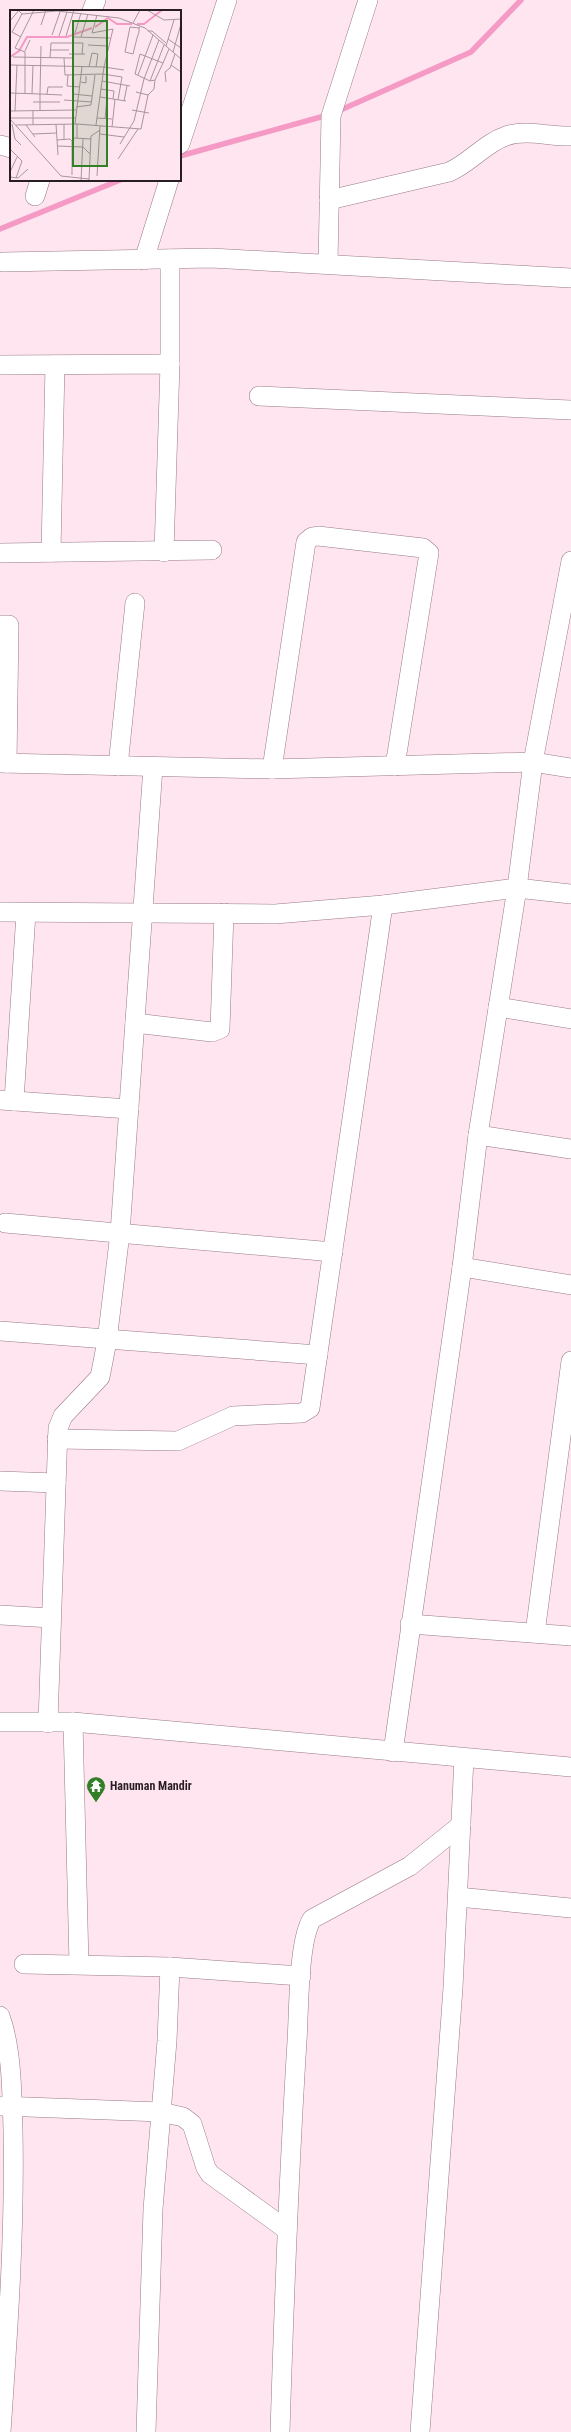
<svg xmlns="http://www.w3.org/2000/svg" width="571" height="2432" viewBox="0 0 571 2432" font-family="'Roboto Condensed',sans-serif">
<rect width="100%" height="100%" fill="#ffe5f0"/>
<g fill="none" stroke-linecap="round" stroke-linejoin="round">
<g stroke="#f49ac4" stroke-width="5.5">
<polyline points="336,112 471,52 521,0"/>
<polyline points="180,156 328,115"/>
<polyline points="0,229 120,180"/>
</g>
<g stroke="#977a87" stroke-width="20">
<g id="minor">
<polyline points="92,11 96,0"/>
<polyline points="180,144 227,0"/>
<polyline points="0,145 11,148"/>
<polyline points="35,196 40,180"/>
<path d="M329,200L449,172C470,163 485,143 506,136C527,129 550,137 571,136"/>
<polyline points="170,259 170,364"/>
<polyline points="144,260 169,180"/>
<polyline points="3,262 211,258 571,278"/>
<polyline points="328,263 331,116 368,0"/>
<polyline points="0,365 170,364 164,552"/>
<polyline points="259,396 571,410"/>
<polyline points="51,552 55,365"/>
<polyline points="0,553 212,550"/>
<polyline points="0,625 9,625 7,763"/>
<polyline points="0,763 272,769 533,762 571,768"/>
<polyline points="118,766 135,603"/>
<polyline points="272,769 306,542 312,537 318,536 423,548 429,553 395,766"/>
<polyline points="0,912 275,914 383,905 517,888 571,894"/>
<polyline points="498,1007 571,1019"/>
<polyline points="135,1023 212,1032 220,1029 224,913"/>
<polyline points="0,1100 129,1109"/>
<polyline points="14,1101 26,913"/>
<polyline points="478,1135 571,1149"/>
<polyline points="5,1223 333,1252"/>
<polyline points="462,1267 571,1285"/>
<polyline points="0,1331 318,1355"/>
<polyline points="57,1439 178,1441 233,1416 302,1413 310,1408 383,905"/>
<polyline points="0,1481 56,1483"/>
<polyline points="0,1615 51,1618"/>
<polyline points="410,1624 571,1636"/>
<polyline points="535,1633 571,1361"/>
<polyline points="0,1722 73,1722 571,1767"/>
<polyline points="73,1722 79,1964"/>
<polyline points="48,1723 58,1428 63,1416 100,1377 107,1341 120,1233 153,767"/>
<polyline points="393,1752 462,1267 478,1135 517,888 533,762 571,561"/>
<polyline points="458,1897 571,1908"/>
<polyline points="24,1964 170,1967 301,1976"/>
<path d="M0,2016C12,2049 12,2095 13,2130C15,2231 8,2331 1,2432"/>
<polyline points="0,2106 161,2112 183,2117 192,2124 206,2168 210,2174 287,2230"/>
<polyline points="146,2432 153,2209 167,2041 170,1967"/>
<path d="M280,2432C284,2302 289,2171 297,2041C299,2012 298,1941 312,1919L410,1866L461,1825"/>
<polyline points="420,2432 453,1988 464,1758"/>
</g>
</g>
<use href="#minor" stroke="#fff" stroke-width="19"/>
</g>
<defs>
<g id="temple-pin" transform="scale(1)"><path d="M0 17L-7.5 6A9.5 9.5 0 1 1 7.5 6Z" fill="#327f28" stroke="#ffe5f0"/><path d="M0-6L5-2H3V0L6.5 2.5H4V6H1.5V3h-3V6H-4V2.5H-6.5L-3 0V-2H-5Z" fill="#fff"/></g>
</defs>
<g fill-rule="evenodd">
<use href="#temple-pin" x="96" y="1786"/>
</g>
<g text-anchor="middle" dominant-baseline="central" stroke-width="4" stroke-linejoin="round" paint-order="stroke">
<g font-size="12" font-weight="bold" fill="#281d22" stroke="#ffe5f0" text-anchor="start">
<text x="110" y="1786">Hanuman Mandir</text>
</g>
</g>
<g transform="translate(10 10)">
<rect width="171" height="171" fill="#ffe5f0"/>
<path fill="none" stroke="#f49ac4" stroke-width="2" d="M127,14H134L152,0M85,17L98,8L107,14H122M0,47L9,41L17,27H57L82,18"/>
<path fill="none" stroke="#a9959e" stroke-width="1" d="M137,0L154,10L171,9M9,1L12,4L47,1L109,8L135,18L171,49M0,11L9,0M123,13L130,0M31,15L36,0M129,18L120,17L115,42L123,44L127,28L129,22V18L130,17M138,21H142L156,33M65,23L71,3M82,23L103,19L94,57L86,115M82,23L87,5M42,25L50,2M49,26L57,2M56,26L64,0M11,27L2,22L12,4M63,27L100,28M71,27L78,4M158,29L171,38M78,35L98,36M156,36L164,10M40,40H59M15,41L20,30M163,42L171,14M59,44H75M3,47L63,48V57M40,48L41,33H73L72,44M54,48L55,65L93,64L112,67L108,90M153,53L130,44L125,64L140,71L145,70L153,53L159,39M0,55L94,57L114,60M161,55L171,62M79,57L82,43L88,44L86,57M58,65L57,76L70,77M128,65L143,25M92,71L120,76M140,71L154,35M71,72L76,73V66M156,72L155,62L160,58L165,44M91,79L104,81L103,89M126,82L138,85M0,83L30,84L31,36M15,84V42L5,38L24,0M22,84L23,55M37,84L38,77H53M63,84L82,86M90,87L116,91M54,90L82,92M114,91L117,76M23,92H50M66,97L81,95L85,65M30,100V84L52,85M122,100L139,103M0,101L66,100M5,101L7,55M0,108H66M87,108L102,109M0,109L51,166L79,169M95,109L97,88M2,114L5,129L11,135M46,114L48,145M54,114V129M65,114L72,57M67,114V128M6,115L67,114L131,119L138,85L144,79L145,70M16,115L25,127M23,115V100M102,117L105,89M23,124L47,123M90,124L114,127M64,128L81,129M47,130L60,129L62,131V165M110,134L124,111L134,69L149,30M47,136L73,137L80,144M0,139L12,151L6,168M108,149L128,119M0,162L7,147M87,166L90,116M0,167L8,168L18,159M79,170L81,126L90,120M71,171L73,129"/>
<path fill="#327f28" fill-opacity="0.15" stroke="#327f28" stroke-width="2" d="M63,11H97V156H63Z"/>
<rect width="171" height="171" fill="none" stroke="#281d22" stroke-width="2"/>
</g>
</svg>
